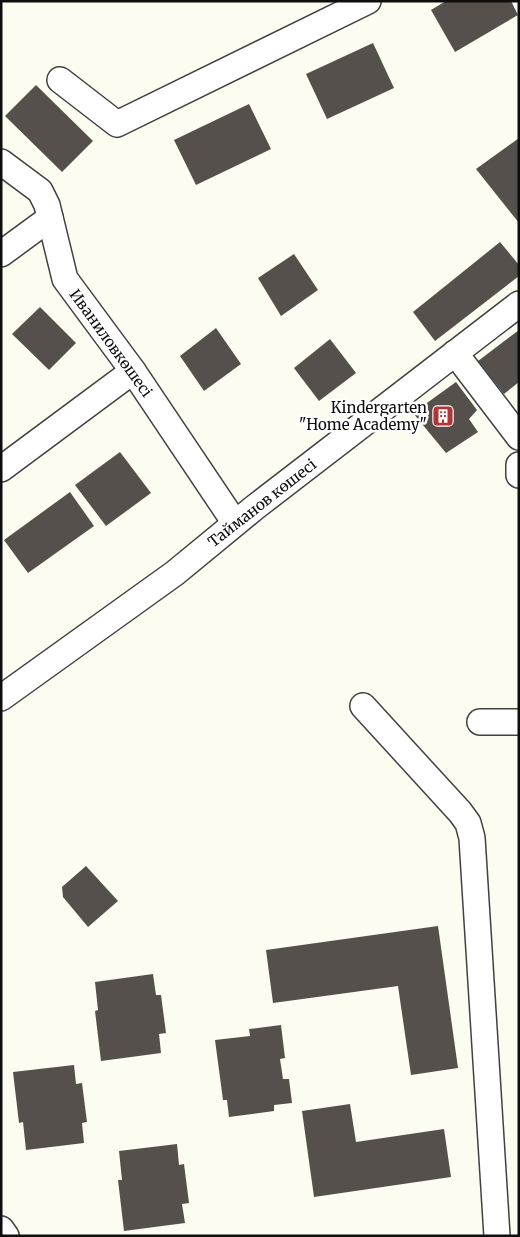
<svg xmlns="http://www.w3.org/2000/svg" width="520" height="1237" viewBox="0 0 520 1237" font-family="Merriweather,serif">
<rect width="100%" height="100%" fill="#fdfcf1"/>
<g fill="#56504c">
<polygon points="446,1 511,1 518,15 455,52 431,10"/>
<polygon points="373,43 394,88 327,119 306,74"/>
<polygon points="36,85 93,141 62,172 5,116"/>
<polygon points="249,104 271,149 196,185 174,140"/>
<polygon points="519,138 519,223 476,169"/>
<polygon points="500,242 519,265 519,276 435,341 413,312"/>
<polygon points="294,254 318,290 281,316 258,278"/>
<polygon points="40,307 76,343 49,370 12,334"/>
<polygon points="216,328 241,364 204,391 180,356"/>
<polygon points="519,330 519,382 504,394 478,361"/>
<polygon points="330,339 356,373 319,401 294,368"/>
<polygon points="456,382 477,410 469,419 478,432 446,453 413,413"/>
<polygon points="120,452 151,493 106,526 75,485"/>
<polygon points="70,492 94,526 28,573 4,540"/>
<polygon points="86,866 118,901 88,927 63,897 62,887"/>
<polygon points="438,926 458,1068 411,1075 398,986 273,1003 266,950"/>
<polygon points="153,974 156,995 161,995 166,1033 159,1034 161,1053 101,1061 95,1011 98,1010 95,982"/>
<polygon points="281,1025 285,1058 280,1059 283,1079 289,1079 292,1103 274,1105 274,1111 229,1117 227,1100 223,1100 215,1040 250,1036 249,1029"/>
<polygon points="74,1065 76,1084 82,1083 87,1122 82,1123 84,1143 26,1150 23,1122 19,1123 13,1072"/>
<polygon points="350,1104 356,1142 444,1129 451,1177 314,1197 302,1111"/>
<polygon points="177,1144 179,1165 184,1164 189,1203 182,1204 185,1223 124,1231 118,1180 122,1180 119,1151"/>
</g>
<g fill="none" stroke-linecap="round" stroke-linejoin="round">
<g stroke="#414141" stroke-width="28">
<g id="minor">
<polyline points="60,80 117,124 368,1"/>
<polyline points="1,162 40,191 47,205 65,279 133,371 235,523"/>
<polyline points="1,254 50,218"/>
<polyline points="455,353 519,437"/>
<polyline points="519,465 519,475"/>
<polyline points="1,469 133,371"/>
<polyline points="1,698 175,573 254,508 519,304"/>
<polyline points="363,706 460,812 468,823 472,838 497,1236"/>
<polyline points="480,722 519,722"/>
<polyline points="1,1229 6,1236"/>
</g>
</g>
<use href="#minor" stroke="#fff" stroke-width="25"/>
</g>
<defs>
<g id="building-square" transform="scale(1.125)"><rect x="-9" y="-9" width="18" height="18" rx="4" fill="#ae3736" stroke="#fff"/><path d="M-4-6H4V6H1V3H-1V6H-4ZM-2.5-4.3h1.7v1.8h-1.7ZM.8-4.3h1.7v1.8H.8ZM-2.5-1h1.7V.8h-1.7ZM.8-1h1.7V.8H.8Z" fill="#fff"/></g>
</defs>
<g fill-rule="evenodd">
<use href="#building-square" x="443" y="416"/>
</g>
<g text-anchor="middle" dominant-baseline="central" stroke-width="5" stroke-linejoin="round" paint-order="stroke">
<g font-size="15" fill="#0e0e0e" stroke="#fff">
<text transform="translate(111 343) rotate(54)">Иваниловкөшесі</text>
<text transform="translate(262 503) rotate(-38)">Тайманов көшесі</text>
</g>
<g font-size="15" fill="#0e0e0e" stroke="#fff" text-anchor="end">
<text x="427" y="407">Kindergarten<tspan x="427" dy="17">"Home Academy"</tspan></text>
</g>
</g>
<rect width="520" height="1237" fill="none" stroke="#0e0e0e" stroke-width="5"/>
</svg>
